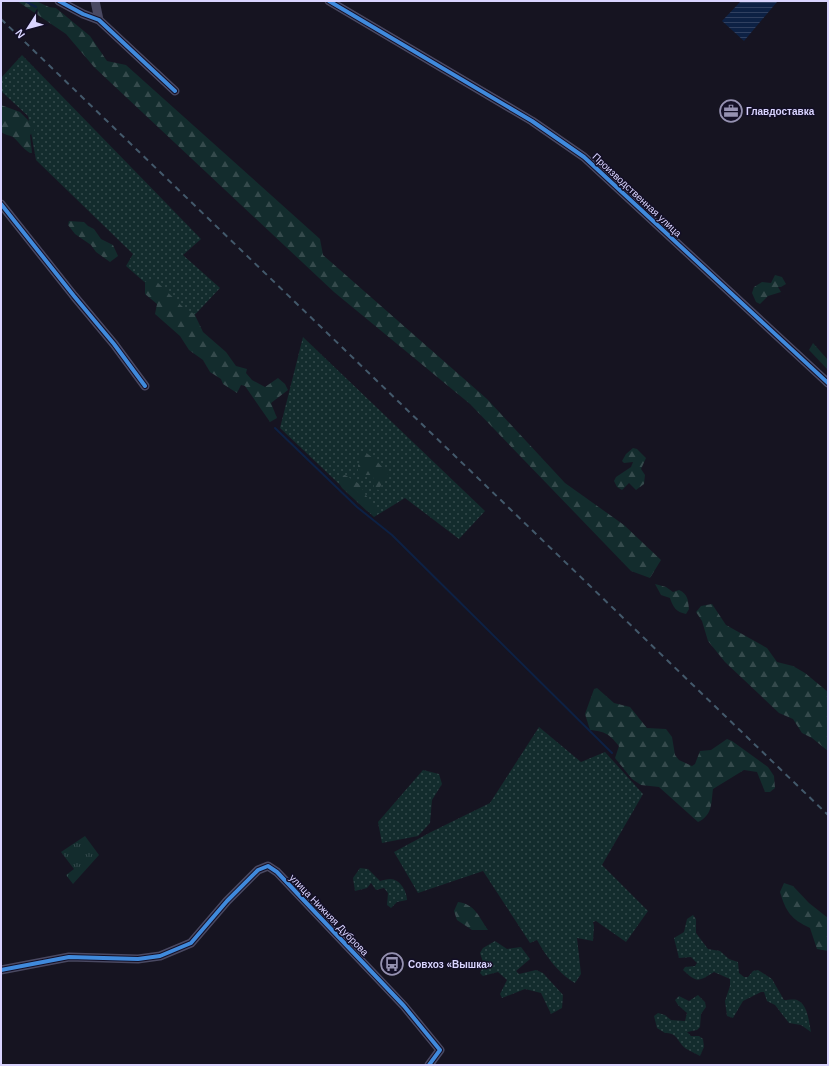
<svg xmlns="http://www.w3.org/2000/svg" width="829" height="1066" viewBox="0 0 829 1066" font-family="Helvetica,sans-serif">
<defs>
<pattern id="grass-dots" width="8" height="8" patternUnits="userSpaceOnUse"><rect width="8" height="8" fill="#132c2d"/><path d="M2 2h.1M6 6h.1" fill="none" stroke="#354a4c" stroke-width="1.8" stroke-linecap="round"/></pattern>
<pattern id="forest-firs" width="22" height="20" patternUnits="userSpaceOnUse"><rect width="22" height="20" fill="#132c2d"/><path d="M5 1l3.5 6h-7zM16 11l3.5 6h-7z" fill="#354a4c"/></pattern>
<pattern id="park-tufts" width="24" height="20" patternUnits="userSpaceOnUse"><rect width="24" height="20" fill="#132c2d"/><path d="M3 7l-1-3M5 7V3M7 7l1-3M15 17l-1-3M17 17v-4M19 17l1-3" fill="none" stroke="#354a4c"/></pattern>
<pattern id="water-rules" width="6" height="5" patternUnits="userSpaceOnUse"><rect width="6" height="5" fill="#0d2144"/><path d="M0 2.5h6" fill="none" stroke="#304060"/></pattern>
</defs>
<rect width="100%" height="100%" fill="#161421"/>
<g fill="url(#grass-dots)">
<polygon points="22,55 201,239 183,255 220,288 189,321 126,266 133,254 36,160 28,116 1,91 1,78"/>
<polygon points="303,337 485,511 459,539 405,498 374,517 280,428"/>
<path d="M539,727L581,762L605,752L643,794L602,865L648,911L626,942L596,921L593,922L594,926L593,941L577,938L581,974L575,983C560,975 545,955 537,940L530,943L483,871L418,893L394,852L431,832L490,803Z"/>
<polygon points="423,770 439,774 442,784 432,800 430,823 418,836 382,843 378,822"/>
<path d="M360,868L368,869L380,881C383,880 387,879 390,879C400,879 407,891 407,900L397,902L391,908L387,905L388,893L384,888L376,890L371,883L367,888L355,891L353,878Z"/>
<path d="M693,915L696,919V933L708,949L720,951L729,959L738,962L739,973L744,977H748L753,971L758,970L772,979L784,1000C788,1000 794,999 797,1000C808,1004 809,1023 811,1032L801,1025L789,1023L775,1005L767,1001L764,992H761L743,1001L733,1018L727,1016L725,1001L730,986V979L714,972C698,982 697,983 683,970L685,967L695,966L697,963L691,957L679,958L674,938L684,932L687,919Z"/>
<polygon points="495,941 507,949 521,947 530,959 516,971 519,974 536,970 543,973 563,995 562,1008 551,1014 541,993 525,989 502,998 500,994 507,980 498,972 483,976 480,973 484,965 480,953 483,948"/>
<path d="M698,995L705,1002L706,1007L701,1014L700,1027L697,1030L687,1032L691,1036H699L703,1039L704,1047L700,1056C695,1053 689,1051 685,1048C677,1041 677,1032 665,1033L657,1028L654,1016L658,1013L665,1015L671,1020L685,1021L687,1013L678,1005L675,1000L679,996L689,1001Z"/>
</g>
<g fill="url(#forest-firs)">
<polygon points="17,1 36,1 49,7 56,8 90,36 107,61 126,65 320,239 323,255 487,399 565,483 624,525 661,560 650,578 631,571 470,404 334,292 94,67 66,34"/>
<path d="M1,105L20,112L35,127L34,132L30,135L32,153H30C23,149 19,142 13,137C9,135 5,135 1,132Z"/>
<polygon points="69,221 84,222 88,226 94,229 101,239 113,245 118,256 110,262 96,252 91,245 75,234 68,225"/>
<polygon points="775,275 782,277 786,284 781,287 778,287 781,292 768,296 760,304 756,302 752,293 754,287 762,282 771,283"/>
<polygon points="148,280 155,280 188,312 194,313 203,332 226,352 236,366 247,369 246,373 252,380 265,387 278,378 285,384 288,390 271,403 277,418 270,422 245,386 241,385 237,393 223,384 221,379 210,372 203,360 189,350 180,336 155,314 157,304 145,294 145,282"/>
<polygon points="813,343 828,360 828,370 809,350"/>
<polygon points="633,448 637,449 646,458 641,469 645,475 644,484 636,490 629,483 622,490 617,487 614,481 616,477 631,467 633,462 624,463 622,461 626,454"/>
<polygon points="361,452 365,452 376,460 388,474 383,480 379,490 374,489 373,475 358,475 358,465 361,462"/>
<polygon points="345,475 361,485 364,493 375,506 375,511 373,513 367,511 342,488 339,483 340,476"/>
<path d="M655,584L666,587L673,592L679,590C688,594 688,600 689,609L686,614C676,612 673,607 670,598L661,595Z"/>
<polygon points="712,604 726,625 767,648 777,662 793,666 805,673 828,692 828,751 812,738 802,733 793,719 779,713 725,662 708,641 702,621 696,612 701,606"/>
<path d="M597,688L614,703L630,707L647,728L666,729L672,737L675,755L679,760L692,766L695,764L700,751L711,750L727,739L732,741L768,767L774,776L775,788L770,792H765L757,772L744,770L713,789C711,803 713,815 698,822L659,787L641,785L632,779L615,758L619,746C608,733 606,732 590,730L585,714L594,689Z"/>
<path d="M784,883L793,886L809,903L828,918V951L817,949L810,928C791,919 786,912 780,892Z"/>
<path d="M458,902C475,904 479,917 488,930H472L457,920L454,911Z"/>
</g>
<polygon fill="url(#park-tufts)" points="85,836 99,855 73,884 66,875 74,869 61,852"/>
<polygon fill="url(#water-rules)" points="741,1 777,2 744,41 722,21"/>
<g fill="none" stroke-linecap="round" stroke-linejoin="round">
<g stroke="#0d2144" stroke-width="2">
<polyline points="25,1 36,7"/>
<polyline points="275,428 357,507 392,535 612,753"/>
</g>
<g stroke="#4a4962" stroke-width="9">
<polyline points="59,1 83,14 99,20 175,91"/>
<polyline points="95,1 99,20"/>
<polyline points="329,1 532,121 584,157 828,383"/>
<polyline points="1,204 74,296 114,344 145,386"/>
<polyline points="1,970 69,957 138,959 160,956 191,943 227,901 258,870 268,866 277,872 404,1006 440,1050 429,1065"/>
</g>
<polyline stroke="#43596b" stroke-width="2" stroke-dasharray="6 5" stroke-linecap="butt" points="1,19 828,815"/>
<g stroke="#130f26" stroke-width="6">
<g id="cycleway">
<polyline points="59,1 83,14 99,20 175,91"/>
<polyline points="329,1 532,121 584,157 828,383"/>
<polyline points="1,204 74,296 114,344 145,386"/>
<polyline points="1,970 69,957 138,959 160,956 191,943 227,901 258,870 268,866 277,872 404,1006 440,1050 429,1065"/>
</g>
</g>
<use href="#cycleway" stroke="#408adc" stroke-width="4"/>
</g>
<defs>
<g id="office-ring" transform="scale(1.15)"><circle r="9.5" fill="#130f26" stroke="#9591b1" stroke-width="1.5"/><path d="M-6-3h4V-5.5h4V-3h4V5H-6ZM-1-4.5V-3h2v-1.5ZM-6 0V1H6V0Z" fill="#9591b1"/></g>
<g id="bus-ring" transform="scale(1.15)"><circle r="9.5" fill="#130f26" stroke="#9591b1" stroke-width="1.5"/><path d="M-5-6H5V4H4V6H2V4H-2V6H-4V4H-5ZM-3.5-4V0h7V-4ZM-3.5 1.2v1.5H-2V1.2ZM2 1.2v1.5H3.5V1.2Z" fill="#9591b1"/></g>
</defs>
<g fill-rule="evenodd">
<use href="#office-ring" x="731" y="111"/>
<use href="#bus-ring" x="392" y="964"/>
</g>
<g text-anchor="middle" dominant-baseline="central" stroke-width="3" stroke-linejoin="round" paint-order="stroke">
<g font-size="10" font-weight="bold" fill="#d9d4ff" stroke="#130f26" text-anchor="start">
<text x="746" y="111">Главдоставка</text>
<text x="408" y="964">Совхоз «Вышка»</text>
</g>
<g font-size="10" fill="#d9d4ff" stroke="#130f26">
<text transform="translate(637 195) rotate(43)">Производственная улица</text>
<text transform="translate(329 915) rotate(46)">улица Нижняя Дуброва</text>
</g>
</g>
<rect width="829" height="1066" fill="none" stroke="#d9d4ff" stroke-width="4"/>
<g transform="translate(28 28) rotate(234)" stroke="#130f26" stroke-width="3" paint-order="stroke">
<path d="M0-3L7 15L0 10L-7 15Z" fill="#d9d4ff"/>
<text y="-6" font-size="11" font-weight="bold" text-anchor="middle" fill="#d9d4ff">N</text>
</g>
</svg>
